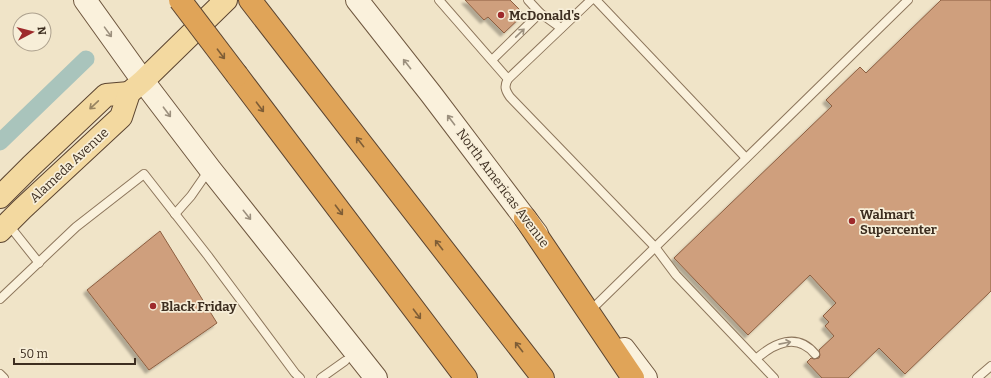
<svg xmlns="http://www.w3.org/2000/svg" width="991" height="378" viewBox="0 0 991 378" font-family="Bitter,serif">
<defs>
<filter id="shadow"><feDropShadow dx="-3.5" dy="3.5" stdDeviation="1" flood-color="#0004"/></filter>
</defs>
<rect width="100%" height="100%" fill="#f0e4c8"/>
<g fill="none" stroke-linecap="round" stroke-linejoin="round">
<polyline stroke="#a9c4bc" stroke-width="17" points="0,142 86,59"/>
</g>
<g fill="#cf9f7d" stroke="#8d5f41" filter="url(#shadow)">
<polygon points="465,0 510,0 524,14 504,33 488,17 484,20"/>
<polygon points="941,0 991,0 991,291 905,374 879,348 848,378 822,378 807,362 811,358 814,359 819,358 820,355 819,350 834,336 825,326 829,322 823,316 836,303 810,275 748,335 674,258 832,106 826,100 860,67 866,73"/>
<polygon points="160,231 217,323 149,370 87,290"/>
</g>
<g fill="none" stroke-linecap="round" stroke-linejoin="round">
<g stroke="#8d765c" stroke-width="10">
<g id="lane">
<polyline points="439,0 508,79"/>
<path d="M591,0L508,79C504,86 505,90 510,97L655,247L676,275L774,378"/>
<polyline points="596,0 746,158"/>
<polyline points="540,13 561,28"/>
<polyline points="492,60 540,13 528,0"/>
<polyline points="175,214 191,196 209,170"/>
<polyline points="8,224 39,263"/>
<polyline points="0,299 76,227 144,174 208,256 295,373 300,378"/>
<polyline points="593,308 908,0"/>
<path d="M756,359C774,343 797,332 815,354"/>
<polyline points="0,374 4,378"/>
<polyline points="321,378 345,361"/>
<polyline points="977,378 991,366"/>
</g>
</g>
<g stroke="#6f573f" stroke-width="24">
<g id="secondary">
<polyline points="85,0 143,81 210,169 376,378"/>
<polyline points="357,0 431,94 537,234"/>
<polyline points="624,349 646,378"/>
</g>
</g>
<g stroke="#5b4430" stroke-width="24">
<g id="primary">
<polyline points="0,197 31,166 106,95 129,93"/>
<polyline points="0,231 22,209 121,117 129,93 143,81 226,0"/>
</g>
</g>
<g stroke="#5b4430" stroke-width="24">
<g id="highway">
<polyline points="250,0 543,378"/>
<polyline points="237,75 466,378"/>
<polyline points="525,218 633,378"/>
</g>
</g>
<use href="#lane" stroke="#faf1dc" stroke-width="8"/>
<use href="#secondary" stroke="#faf1dc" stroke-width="22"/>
<use href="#primary" stroke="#f3d9a0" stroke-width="22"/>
<use href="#highway" stroke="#e0a458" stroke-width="22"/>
<g stroke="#5b4430" stroke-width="24" stroke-linecap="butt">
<polyline id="highway-bridge" points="180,0 237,75"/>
</g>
<use href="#highway-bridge" stroke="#e0a458" stroke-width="22"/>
</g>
<defs><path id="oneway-shaft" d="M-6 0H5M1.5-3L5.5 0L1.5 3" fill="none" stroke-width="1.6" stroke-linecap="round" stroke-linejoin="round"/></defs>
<g stroke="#9c907e">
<use href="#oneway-shaft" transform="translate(108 32) rotate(54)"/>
<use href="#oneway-shaft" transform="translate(520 33) rotate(-44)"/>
<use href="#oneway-shaft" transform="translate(407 64) rotate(-128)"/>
<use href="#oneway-shaft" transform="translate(167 112) rotate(53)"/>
<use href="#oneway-shaft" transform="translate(451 120) rotate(-127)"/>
<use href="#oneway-shaft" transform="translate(247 215) rotate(51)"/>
<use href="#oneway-shaft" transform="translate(785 343) rotate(-11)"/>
</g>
<g stroke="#7e5d36">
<use href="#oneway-shaft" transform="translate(221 54) rotate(53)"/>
<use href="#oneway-shaft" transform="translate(260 107) rotate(53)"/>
<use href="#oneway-shaft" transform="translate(360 142) rotate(-128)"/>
<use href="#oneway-shaft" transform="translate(339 210) rotate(53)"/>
<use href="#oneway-shaft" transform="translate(439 245) rotate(-128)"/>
<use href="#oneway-shaft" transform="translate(417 314) rotate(53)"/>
<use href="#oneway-shaft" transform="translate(519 347) rotate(-128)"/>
</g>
<use stroke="#988460" href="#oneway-shaft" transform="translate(94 105) rotate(137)"/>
<g fill="#9e2a2b" stroke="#f7eed8" stroke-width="1.5">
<circle cx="501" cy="15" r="4"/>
<circle cx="852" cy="221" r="4"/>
<circle cx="153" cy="306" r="4"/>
</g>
<g text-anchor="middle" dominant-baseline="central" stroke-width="3.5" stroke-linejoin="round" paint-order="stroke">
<g font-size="13" font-weight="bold" fill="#3d2e20" stroke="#f7eed8" text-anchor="start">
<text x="509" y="15">McDonald's</text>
<text x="860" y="214">Walmart<tspan x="860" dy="15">Supercenter</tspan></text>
<text x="161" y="306">Black Friday</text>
</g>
<g font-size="13" fill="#3d2e20" stroke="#f7eed8">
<text transform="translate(69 165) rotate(-43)">Alameda Avenue</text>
<text transform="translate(503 188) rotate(53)">North Americas Avenue</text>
</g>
</g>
<g transform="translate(32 32) rotate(83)"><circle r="19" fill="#f7eed8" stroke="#ada18e"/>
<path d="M0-3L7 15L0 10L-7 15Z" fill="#9e2a2b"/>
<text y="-6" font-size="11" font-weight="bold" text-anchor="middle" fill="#3d2e20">N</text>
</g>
<path d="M14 358v6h121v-6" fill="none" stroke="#3d2e20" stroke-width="2"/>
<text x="20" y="358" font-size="12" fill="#3d2e20" stroke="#f7eed8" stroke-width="3" paint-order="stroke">50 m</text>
</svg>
